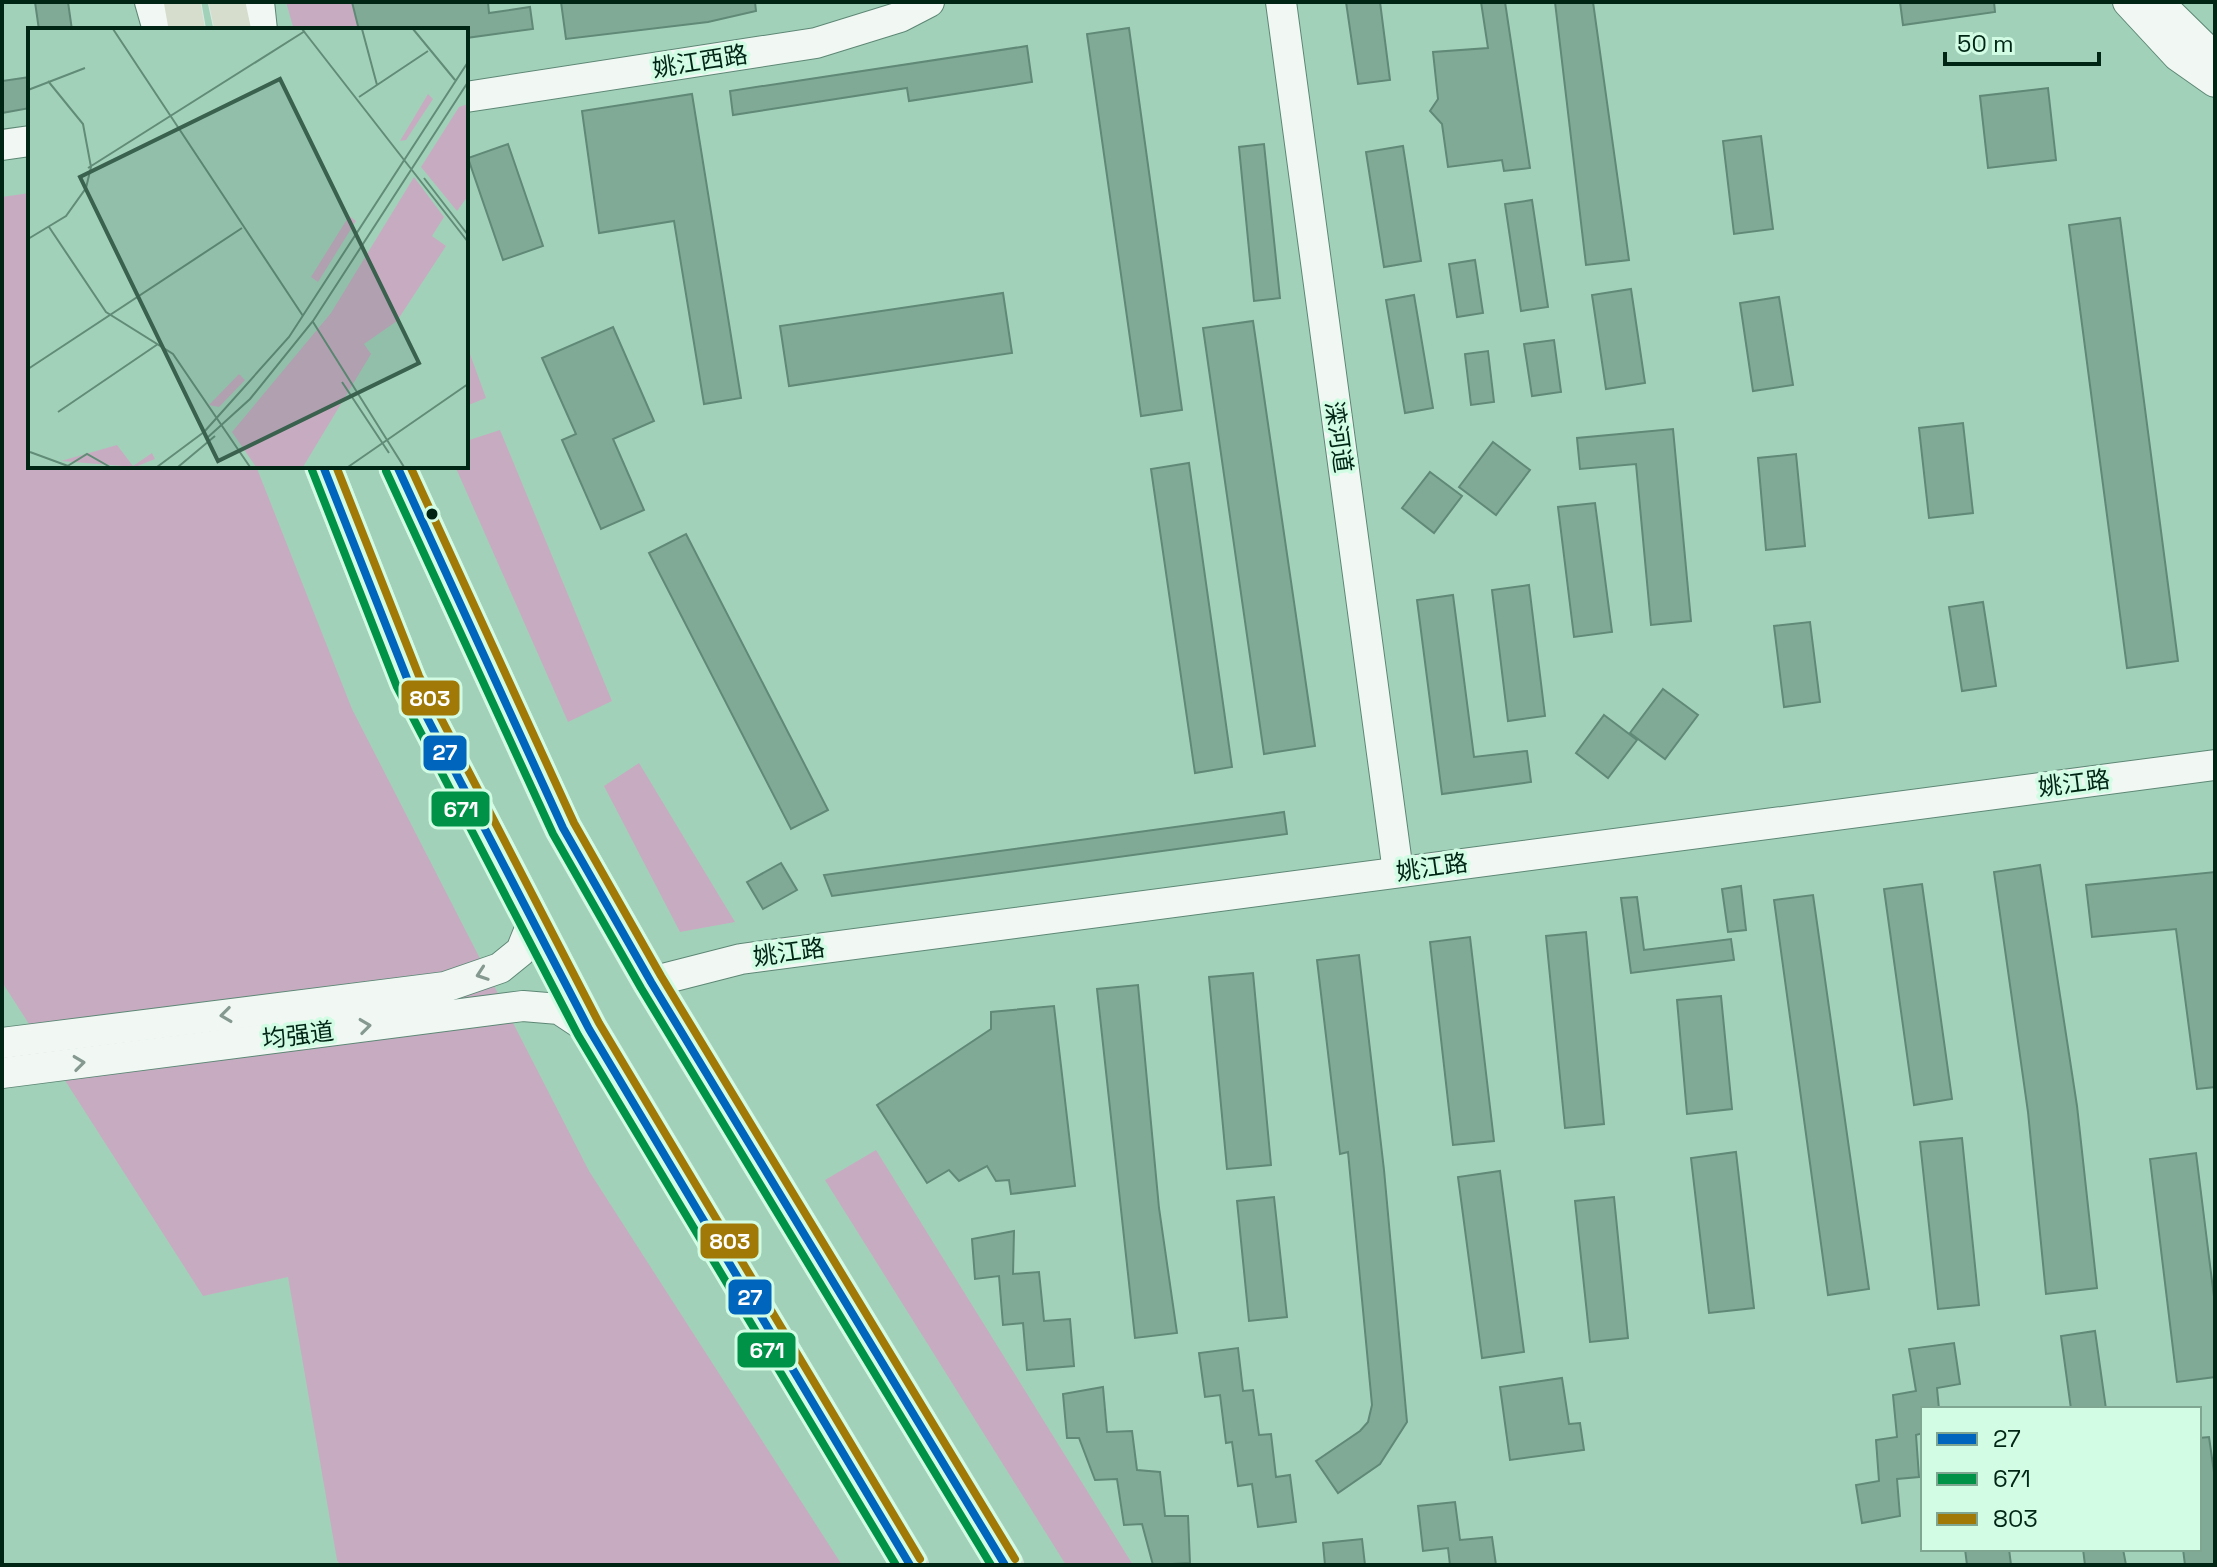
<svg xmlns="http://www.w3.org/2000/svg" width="2217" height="1567" viewBox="0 0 2217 1567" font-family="'Space Grotesk','Noto Sans SC',sans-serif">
<rect width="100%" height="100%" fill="#a2d1b9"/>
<g fill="#c7acc1">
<polygon points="286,2 352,2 359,30 294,30"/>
<polygon points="30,193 30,466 256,466 352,709 589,1171 842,1565 340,1565 337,1560 288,1277 203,1296 2,982 2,197"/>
<polygon points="466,343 486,398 466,406"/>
<polygon points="500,430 612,701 568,722 455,466 466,466 466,441"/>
<polygon points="639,763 735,922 680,932 604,786"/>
<polygon points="876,1150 1133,1565 1066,1565 825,1180"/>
</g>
<g fill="#80aa96" stroke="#608977" stroke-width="2">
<polygon points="35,2 68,2 72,30 39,30"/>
<polygon points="352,2 488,2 489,13 530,7 533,29 466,38 466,30 359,30"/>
<polygon points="561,2 755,2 756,11 708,22 566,39"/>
<polygon points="1346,2 1380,2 1390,80 1358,84"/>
<polygon points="1481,2 1505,2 1530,168 1504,171 1502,160 1448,167 1442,124 1430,111 1438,99 1433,52 1488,48"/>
<polygon points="1555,2 1593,2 1629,260 1586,265"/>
<polygon points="1900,2 1994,2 1995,12 1903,25"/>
<polygon points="1129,28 1182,410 1141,416 1087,34"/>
<polygon points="1027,46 1032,82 909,101 907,88 733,115 730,91"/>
<polygon points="30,77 30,108 2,113 2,81"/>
<polygon points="2048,88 2056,160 1988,168 1980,96"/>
<polygon points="692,94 741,398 704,404 674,221 599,233 582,111"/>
<polygon points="1761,136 1773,229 1734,234 1723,141"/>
<polygon points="508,144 543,246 503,260 468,158"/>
<polygon points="1264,144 1280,298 1254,301 1239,147"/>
<polygon points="1403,146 1421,261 1384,267 1366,152"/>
<polygon points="1532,200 1548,307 1521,311 1505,204"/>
<polygon points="2120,218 2178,661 2127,668 2069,225"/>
<polygon points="1475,260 1483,313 1457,317 1449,264"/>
<polygon points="1631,289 1645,383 1606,389 1592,295"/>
<polygon points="1003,293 1012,353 789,386 780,326"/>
<polygon points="1414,295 1433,408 1405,413 1386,300"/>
<polygon points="1779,297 1793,385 1753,391 1740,303"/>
<polygon points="1253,321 1315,746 1264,754 1203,328"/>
<polygon points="613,327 654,421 613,439 644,510 601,529 562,440 576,434 542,358"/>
<polygon points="1554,340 1561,392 1532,396 1524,344"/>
<polygon points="1488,351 1494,402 1471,405 1465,354"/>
<polygon points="1963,423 1973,513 1929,518 1919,428"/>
<polygon points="1673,429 1691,621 1651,625 1636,464 1580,469 1577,438"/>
<polygon points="1493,442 1530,470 1496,515 1459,487"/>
<polygon points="1796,454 1805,546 1766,550 1758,458"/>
<polygon points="1189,463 1232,767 1195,773 1151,469"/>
<polygon points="1430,472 1462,496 1434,533 1402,508"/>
<polygon points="1595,503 1612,632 1574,637 1558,507"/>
<polygon points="686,534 828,810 791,829 649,553"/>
<polygon points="1529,585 1545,716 1508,721 1492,590"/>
<polygon points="1453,595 1474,757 1527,751 1531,782 1442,794 1417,600"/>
<polygon points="1983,602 1996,686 1962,691 1949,607"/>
<polygon points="1810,622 1820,702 1784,707 1774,626"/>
<polygon points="1663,689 1698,715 1665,759 1630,733"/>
<polygon points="1604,715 1637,740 1608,778 1576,753"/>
<polygon points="1284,812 1287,834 832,896 824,875"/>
<polygon points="781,863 797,890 763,909 747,882"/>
<polygon points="2040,865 2077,1106 2097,1288 2046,1294 2028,1112 1994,872"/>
<polygon points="2215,872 2215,1087 2197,1089 2176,929 2092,937 2086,885"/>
<polygon points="1922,884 1952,1099 1914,1105 1884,889"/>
<polygon points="1741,886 1746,930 1728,932 1722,889"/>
<polygon points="1813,895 1869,1289 1828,1295 1774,900"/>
<polygon points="1637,897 1644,950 1731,939 1734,960 1631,973 1621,898"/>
<polygon points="1586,932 1604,1124 1565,1128 1546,936"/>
<polygon points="1470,937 1494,1141 1453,1145 1430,942"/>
<polygon points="1359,955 1384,1170 1407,1422 1380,1464 1338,1493 1316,1461 1360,1431 1368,1422 1372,1405 1348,1152 1340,1154 1317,960"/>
<polygon points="1253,973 1271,1165 1227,1169 1209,977"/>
<polygon points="1138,985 1159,1208 1177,1333 1135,1338 1097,989"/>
<polygon points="1721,996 1732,1109 1687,1114 1677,1000"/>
<polygon points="1054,1006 1075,1186 1011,1194 1009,1180 996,1181 987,1166 959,1181 949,1170 927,1183 877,1105 991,1029 991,1012"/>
<polygon points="1962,1138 1979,1305 1938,1309 1920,1142"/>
<polygon points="1736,1152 1754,1308 1709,1313 1691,1158"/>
<polygon points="2196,1153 2215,1305 2215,1377 2177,1382 2150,1159"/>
<polygon points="1500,1171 1524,1352 1482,1358 1458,1177"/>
<polygon points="1274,1197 1287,1317 1249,1321 1237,1201"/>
<polygon points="1614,1197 1628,1338 1590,1342 1575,1201"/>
<polygon points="1014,1231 1013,1274 1039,1272 1044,1321 1070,1319 1074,1366 1027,1370 1023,1323 1003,1325 999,1276 975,1279 972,1239"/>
<polygon points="2095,1331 2106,1409 2071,1409 2061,1336"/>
<polygon points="1954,1343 1960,1384 1937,1388 1939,1409 1923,1409 1923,1433 1916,1435 1919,1477 1897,1479 1900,1516 1862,1523 1856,1485 1879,1481 1876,1440 1897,1437 1893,1395 1916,1391 1909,1349"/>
<polygon points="1238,1348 1243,1391 1253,1390 1259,1435 1271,1434 1276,1477 1290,1475 1296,1522 1258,1527 1252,1484 1238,1486 1232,1442 1226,1443 1220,1395 1205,1397 1199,1353"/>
<polygon points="1562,1378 1569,1424 1580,1423 1584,1450 1510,1460 1500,1387"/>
<polygon points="1103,1387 1107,1432 1132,1431 1137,1470 1160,1472 1165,1516 1188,1516 1190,1563 1153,1565 1142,1524 1124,1525 1117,1479 1095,1480 1079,1438 1067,1438 1063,1394"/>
<polygon points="2209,1437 2215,1479 2215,1565 2185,1565 2183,1549 2199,1549 2199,1438"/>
<polygon points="1455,1502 1460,1540 1492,1537 1496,1565 1450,1565 1448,1548 1423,1551 1418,1506"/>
<polygon points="1362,1539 1365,1565 1325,1565 1323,1543"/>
<polygon points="1965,1549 2009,1549 2011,1565 1967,1565"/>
<polygon points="2083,1549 2123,1549 2126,1565 2085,1565"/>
</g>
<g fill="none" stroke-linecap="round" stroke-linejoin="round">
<g stroke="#5d8775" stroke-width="32">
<g id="minor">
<polyline points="150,2 158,30"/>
<polyline points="259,2 262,30"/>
<polyline points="1281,2 1398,872"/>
<polyline points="2128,2 2178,56 2215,82"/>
<polyline points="2158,2 2215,58"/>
<polyline points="466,97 816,43 900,17 929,2"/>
<polyline points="2,145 30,141"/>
<polyline points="651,982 741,959 2215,765"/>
<polyline points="2,1043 445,987 500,968 521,951 533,921"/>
<polyline points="2,1073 523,1006 559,1009 589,1029"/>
</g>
</g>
<g stroke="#d5eae0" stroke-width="38">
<g id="major">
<polyline points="182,2 187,30"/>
<polyline points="227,2 233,30"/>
<polyline points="323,466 408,681 589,1029 910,1565"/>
<polyline points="397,466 563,828 651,982 1005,1565"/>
</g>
</g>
<use href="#minor" stroke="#f1f8f4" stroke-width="30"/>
<use href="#major" stroke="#d7ddcd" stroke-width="36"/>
<g stroke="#d2fce4" stroke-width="14">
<g id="bus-1">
<polyline points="323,466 408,681 589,1029 910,1565"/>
<polyline points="397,466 563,828 651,982 1005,1565"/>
</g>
</g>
<g stroke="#d2fce4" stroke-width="14">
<g id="bus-2">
<polyline points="312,470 397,687 578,1035 896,1565"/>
<polyline points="386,471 553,834 641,988 991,1565"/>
</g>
</g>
<g stroke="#d2fce4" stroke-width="14">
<g id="bus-3">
<polyline points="336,466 419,676 599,1023 920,1559"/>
<polyline points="410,466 574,823 661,976 1015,1559"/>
</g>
</g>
<use href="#bus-1" stroke="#0065bd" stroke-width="8"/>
<use href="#bus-2" stroke="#009348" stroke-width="8"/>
<use href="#bus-3" stroke="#a17907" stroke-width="8"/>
</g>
<defs><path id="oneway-chevron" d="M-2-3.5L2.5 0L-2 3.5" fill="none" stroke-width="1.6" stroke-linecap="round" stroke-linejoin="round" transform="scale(2)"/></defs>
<g stroke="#859990">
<use href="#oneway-chevron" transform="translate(482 974) rotate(161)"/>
<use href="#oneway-chevron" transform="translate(226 1015) rotate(173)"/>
<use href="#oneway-chevron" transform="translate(365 1026) rotate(-7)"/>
<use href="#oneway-chevron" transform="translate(79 1063) rotate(-7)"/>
</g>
<circle fill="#002515" stroke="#d2fce4" stroke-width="3" cx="432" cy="514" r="7"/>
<g text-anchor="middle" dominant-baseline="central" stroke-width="7" stroke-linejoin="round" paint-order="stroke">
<g font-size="24" fill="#002515" stroke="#d2fce4">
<text transform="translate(700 61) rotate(-9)">姚江西路</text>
<text transform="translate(1339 437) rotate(82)">滦河道</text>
<text transform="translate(2074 783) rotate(-7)">姚江路</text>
<text transform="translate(1432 867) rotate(-8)">姚江路</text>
<text transform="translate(789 952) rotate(-8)">姚江路</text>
<text transform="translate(298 1035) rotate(-7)">均强道</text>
</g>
</g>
<g transform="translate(28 28)">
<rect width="440" height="440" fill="#a2d1b9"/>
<path d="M400,66L405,71L378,112L372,113ZM440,76V168L429,183L393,139L431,79ZM386,149L416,189L404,208L418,218L369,293L336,316L343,326L275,439H228L204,404L303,285ZM321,188L328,193L290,254L283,249ZM211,346L217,352L191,379L181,377ZM89,417L105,438L124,425L127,431L107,439L33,433Z" fill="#c7acc1"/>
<path fill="none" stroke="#618c77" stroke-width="2" d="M85,1L275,288M274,1L440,214M334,1L349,57M385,1L427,52M0,62L57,40M331,69L400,23M60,140L277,3M396,150L440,207M21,199L78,284L145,326L222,439M0,211L38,188L58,160L63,139L55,96L20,53M285,294L376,439M0,341L214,200M314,354L361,425M30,384L130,316M176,404L261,309L440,34M179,410L222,371L285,293L440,54M2,424L40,438M38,439L59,426L82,439M129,439L176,404M150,439L187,408M320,439L440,356"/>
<path fill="#39614e" fill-opacity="0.15" stroke="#39614e" stroke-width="4" d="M252,51L391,335L190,433L52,149Z"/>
<rect width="440" height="440" fill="none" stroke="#002515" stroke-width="4"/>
</g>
<g stroke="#d2fce4" stroke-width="3">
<rect x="400" y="679" width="61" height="38" rx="8" fill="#a17907"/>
<rect x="422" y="734" width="46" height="38" rx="8" fill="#0065bd"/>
<rect x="430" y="790" width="61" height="38" rx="8" fill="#009348"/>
<rect x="699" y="1222" width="61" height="38" rx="8" fill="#a17907"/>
<rect x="727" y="1278" width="46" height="38" rx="8" fill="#0065bd"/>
<rect x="736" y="1331" width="61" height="38" rx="8" fill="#009348"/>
</g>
<g font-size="22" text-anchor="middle" font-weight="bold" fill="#fff">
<text x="430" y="706">803</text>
<text x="445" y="760">27</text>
<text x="461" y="817">671</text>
<text x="730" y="1249">803</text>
<text x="750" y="1305">27</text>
<text x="767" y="1358">671</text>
</g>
<rect width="2217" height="1567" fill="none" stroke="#002515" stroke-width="8"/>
<rect x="1921" y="1407" width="280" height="144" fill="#d2fce4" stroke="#7ea691" stroke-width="2"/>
<rect x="1937" y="1433" width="40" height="12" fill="#0065bd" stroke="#7ea691" stroke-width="2"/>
<text x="1993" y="1447" font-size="24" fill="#002515">27</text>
<rect x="1937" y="1473" width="40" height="12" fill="#009348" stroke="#7ea691" stroke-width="2"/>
<text x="1993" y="1487" font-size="24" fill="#002515">671</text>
<rect x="1937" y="1513" width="40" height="12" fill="#a17907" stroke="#7ea691" stroke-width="2"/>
<text x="1993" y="1527" font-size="24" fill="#002515">803</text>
<path d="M1945 52v12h154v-12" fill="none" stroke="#002515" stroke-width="4"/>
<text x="1957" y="52" font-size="24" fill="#002515" stroke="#d2fce4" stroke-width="6" paint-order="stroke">50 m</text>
</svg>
